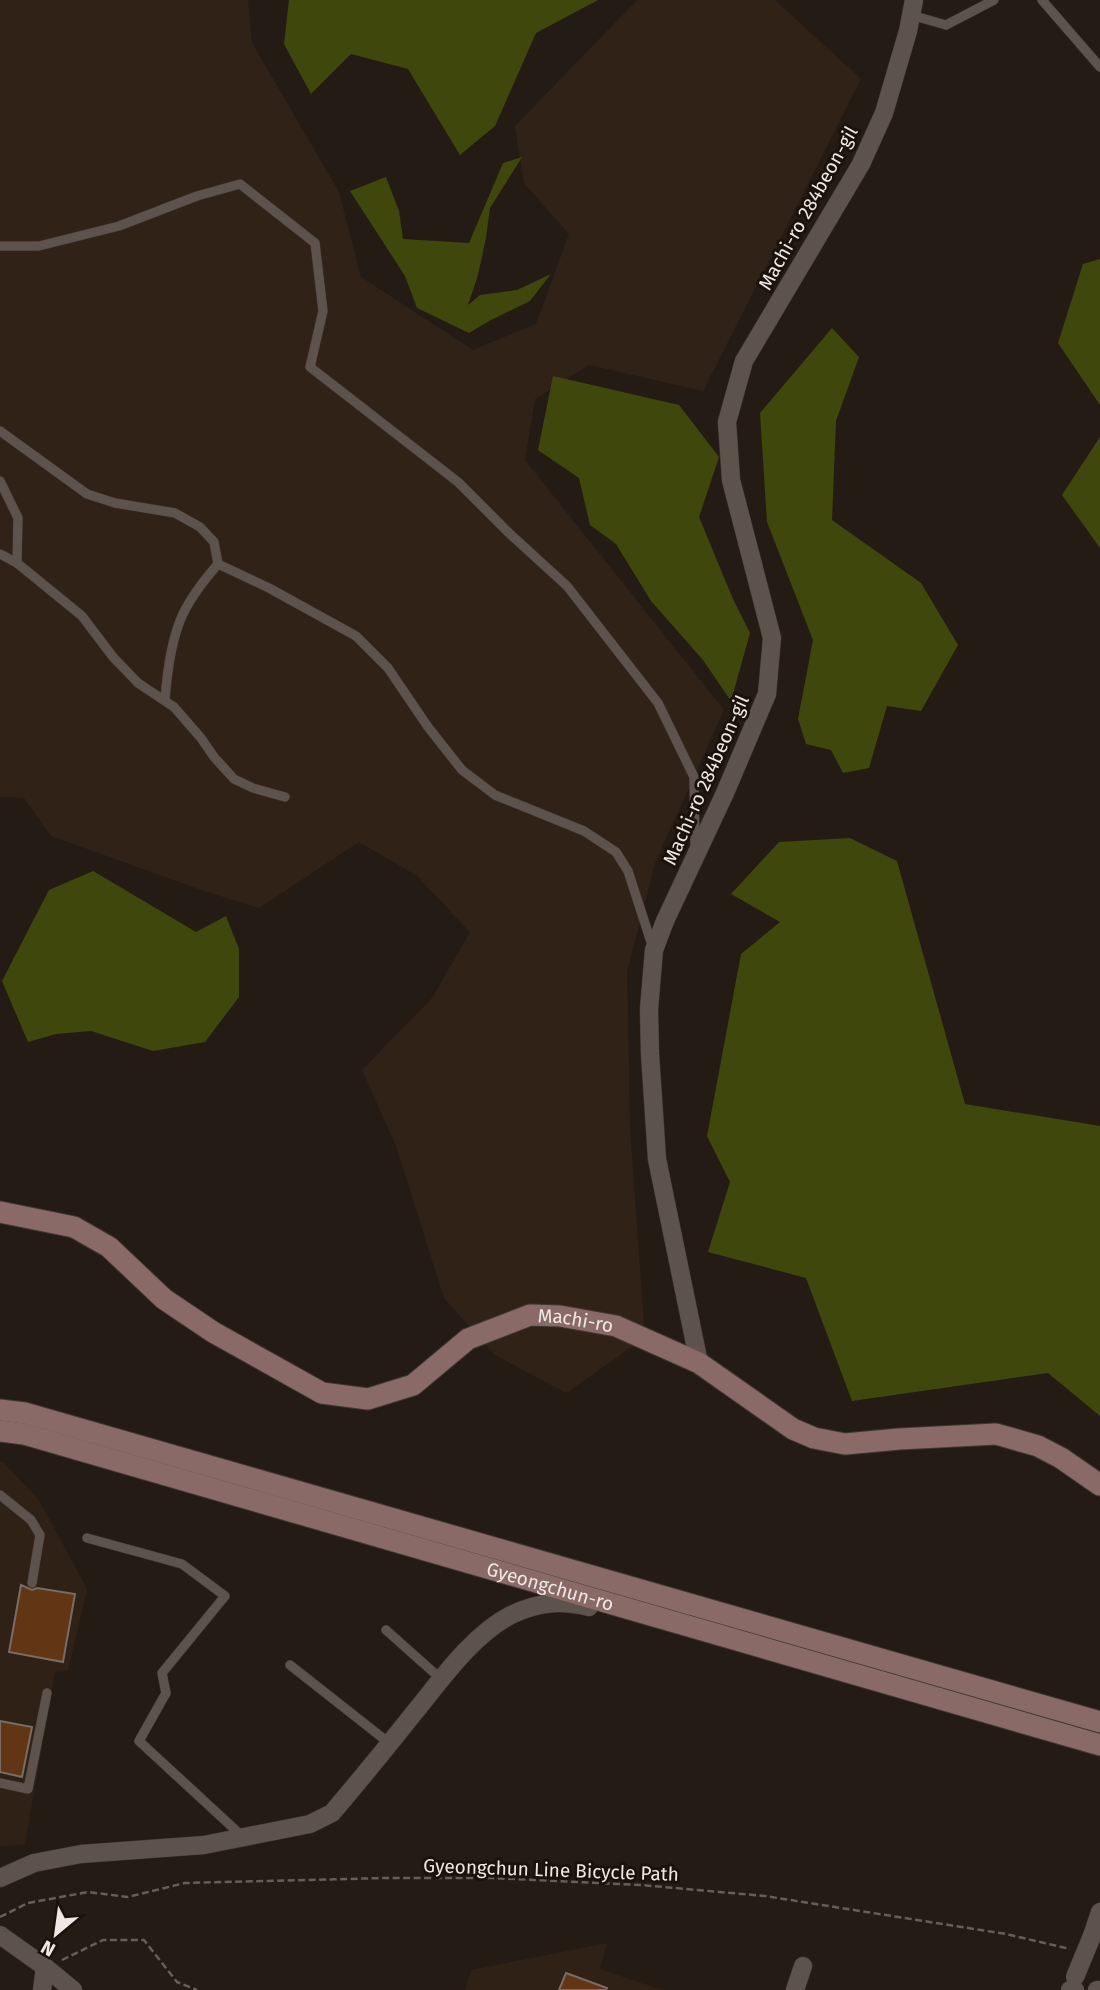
<svg xmlns="http://www.w3.org/2000/svg" width="1100" height="1990" viewBox="0 0 1100 1990" font-family="'Fira Sans',sans-serif">
<rect width="100%" height="100%" fill="#251b15"/>
<polygon fill="#312218" points="0,0 248,0 252,43 339,192 361,277 473,350 536,324 569,234 524,183 515,126 637,0 775,0 861,79 703,391 589,365 535,399 525,460 724,710 655,863 627,972 630,1128 645,1338 566,1393 495,1355 444,1298 396,1146 362,1070 432,998 470,932 417,876 359,842 259,908 207,892 51,836 24,798 0,797"/>
<g fill="#302117">
<polygon points="0,1462 3,1462 39,1500 87,1589 68,1671 55,1672 25,1844 0,1847"/>
<polygon points="607,1943 600,1969 662,1990 465,1990 471,1970"/>
</g>
<g fill="#40470c">
<polygon points="289,0 598,0 536,33 495,126 460,155 408,69 351,54 311,94 284,44"/>
<polygon points="522,157 490,208 486,238 478,275 468,305 480,295 517,290 551,274 530,301 489,321 469,333 417,308 405,276 350,191 386,177 399,211 403,239 469,243 503,163"/>
<polygon points="1100,259 1100,405 1058,343 1083,264"/>
<polygon points="832,328 859,357 836,421 832,520 921,583 958,645 921,711 887,706 869,768 843,773 831,750 806,744 798,719 813,640 767,522 760,413"/>
<polygon points="553,376 679,405 719,457 699,517 733,599 750,633 731,701 703,660 651,601 616,544 590,525 579,478 538,450"/>
<polygon points="1100,437 1100,548 1062,495"/>
<polygon points="850,838 897,861 965,1104 1100,1126 1100,1416 1048,1373 852,1401 806,1278 708,1252 730,1182 707,1136 741,954 780,922 731,894 779,842"/>
<polygon points="93,871 196,932 226,916 239,949 239,997 205,1042 153,1051 91,1031 56,1034 28,1042 2,981 49,890"/>
</g>
<g fill="#623514" stroke="#786c65" stroke-width="2">
<polygon points="21,1585 32,1590 37,1588 75,1594 63,1662 9,1652"/>
<polygon points="0,1721 32,1727 22,1777 0,1772"/>
<polygon points="566,1973 607,1988 606,1990 559,1990"/>
</g>
<g fill="none" stroke-linecap="round" stroke-linejoin="round">
<g stroke="#403834" stroke-width="10">
<g id="lane">
<polyline points="1042,0 1100,67"/>
<polyline points="911,15 946,25 994,0"/>
<polyline points="0,246 39,246 119,226 197,196 240,184 315,243 323,311 310,367 458,482 509,533 567,586 658,703 694,777 695,848"/>
<polyline points="0,431 87,494 115,503 175,513 200,527 214,542 218,564"/>
<polyline points="0,481 18,518 17,563"/>
<polyline points="0,554 17,563 82,616 113,657 138,683 174,707 201,738 214,757 234,779 253,788 285,797"/>
<polyline points="218,564 269,588 356,636 388,668 428,727 462,770 495,795 584,831 616,852 628,871 653,948"/>
<path d="M165,700C167,673 172,637 183,614C192,595 205,579 218,564"/>
<polyline points="0,1495 31,1520 40,1535 32,1583"/>
<polyline points="87,1538 182,1564 225,1596 162,1673 166,1693 139,1741 242,1836"/>
<polyline points="386,1630 441,1679"/>
<polyline points="290,1665 389,1743"/>
<polyline points="0,1783 28,1789 47,1693"/>
</g>
</g>
<g stroke="#403834" stroke-width="19">
<g id="street">
<polyline points="699,1363 657,1159 650,1054 649,1009 654,950 665,921 725,793 767,694 772,638 731,480 727,422 744,361 861,164 884,113 908,31 914,0"/>
<path d="M0,1878L34,1863L81,1854L204,1845L310,1824L332,1813C360,1780 387,1747 414,1713C441,1680 472,1635 511,1615C538,1602 561,1600 589,1607"/>
<polyline points="0,1935 45,1967 73,1990"/>
<polyline points="1092,1936 1100,1912"/>
<polyline points="42,1990 45,1967"/>
<polyline points="795,1990 803,1966"/>
<polyline points="1070,1990 1075,1990"/>
<polyline points="1097,1990 1100,1990"/>
</g>
</g>
<g stroke="#403834" stroke-width="23">
<g id="secondary">
<path id="s1" d="M0,1212L74,1227L109,1247L164,1299L213,1332L322,1393L368,1399L413,1385L468,1339L530,1315L560,1316L616,1326L699,1363L793,1429L814,1438L845,1444L899,1439L996,1434L1038,1446L1061,1458L1100,1485"/>
<polyline points="0,1410 25,1413 1100,1722"/>
<path id="s2" d="M0,1431L24,1434L1100,1745"/>
</g>
</g>
<g stroke="#675e58" stroke-width="2.5" stroke-dasharray="7 3.5" stroke-linecap="butt">
<polyline points="0,1917 28,1903 88,1892 128,1897 185,1883 386,1878 491,1878 641,1885 765,1896 1006,1934 1070,1949"/>
<polyline points="62,1960 103,1940 144,1940 177,1982 197,1990"/>
</g>
<use href="#lane" stroke="#5e534c" stroke-width="9"/>
<use href="#street" stroke="#5e534c" stroke-width="18"/>
<use href="#secondary" stroke="#896a66" stroke-width="21"/>
<g stroke="#403834" stroke-width="19" stroke-linecap="butt">
<polyline id="street-bridge" points="1075,1977 1092,1936"/>
</g>
<use href="#street-bridge" stroke="#5e534c" stroke-width="18"/>
</g>
<g text-anchor="middle" dominant-baseline="central" stroke-width="6" stroke-linejoin="round" paint-order="stroke">
<g font-size="19" fill="#efe8e4" stroke="#1b120c">
<text transform="translate(808 208) rotate(-61)">Machi-ro 284beon-gil</text>
<text transform="translate(706 780) rotate(-66)">Machi-ro 284beon-gil</text>
<text stroke="none"><textPath href="#s1" startOffset="653">Machi-ro</textPath></text>
<text stroke="none"><textPath href="#s2" startOffset="572">Gyeongchun-ro</textPath></text>
<text transform="translate(551 1870) rotate(2)">Gyeongchun Line Bicycle Path</text>
</g>
</g>
<g transform="translate(56 1934) rotate(209)" stroke="#1b120c" stroke-width="5" paint-order="stroke">
<path d="M0-5L12 26L0 18L-12 26Z" fill="#efe8e4"/>
<text y="-10" font-size="19" font-weight="bold" text-anchor="middle" fill="#efe8e4">N</text>
</g>
</svg>
